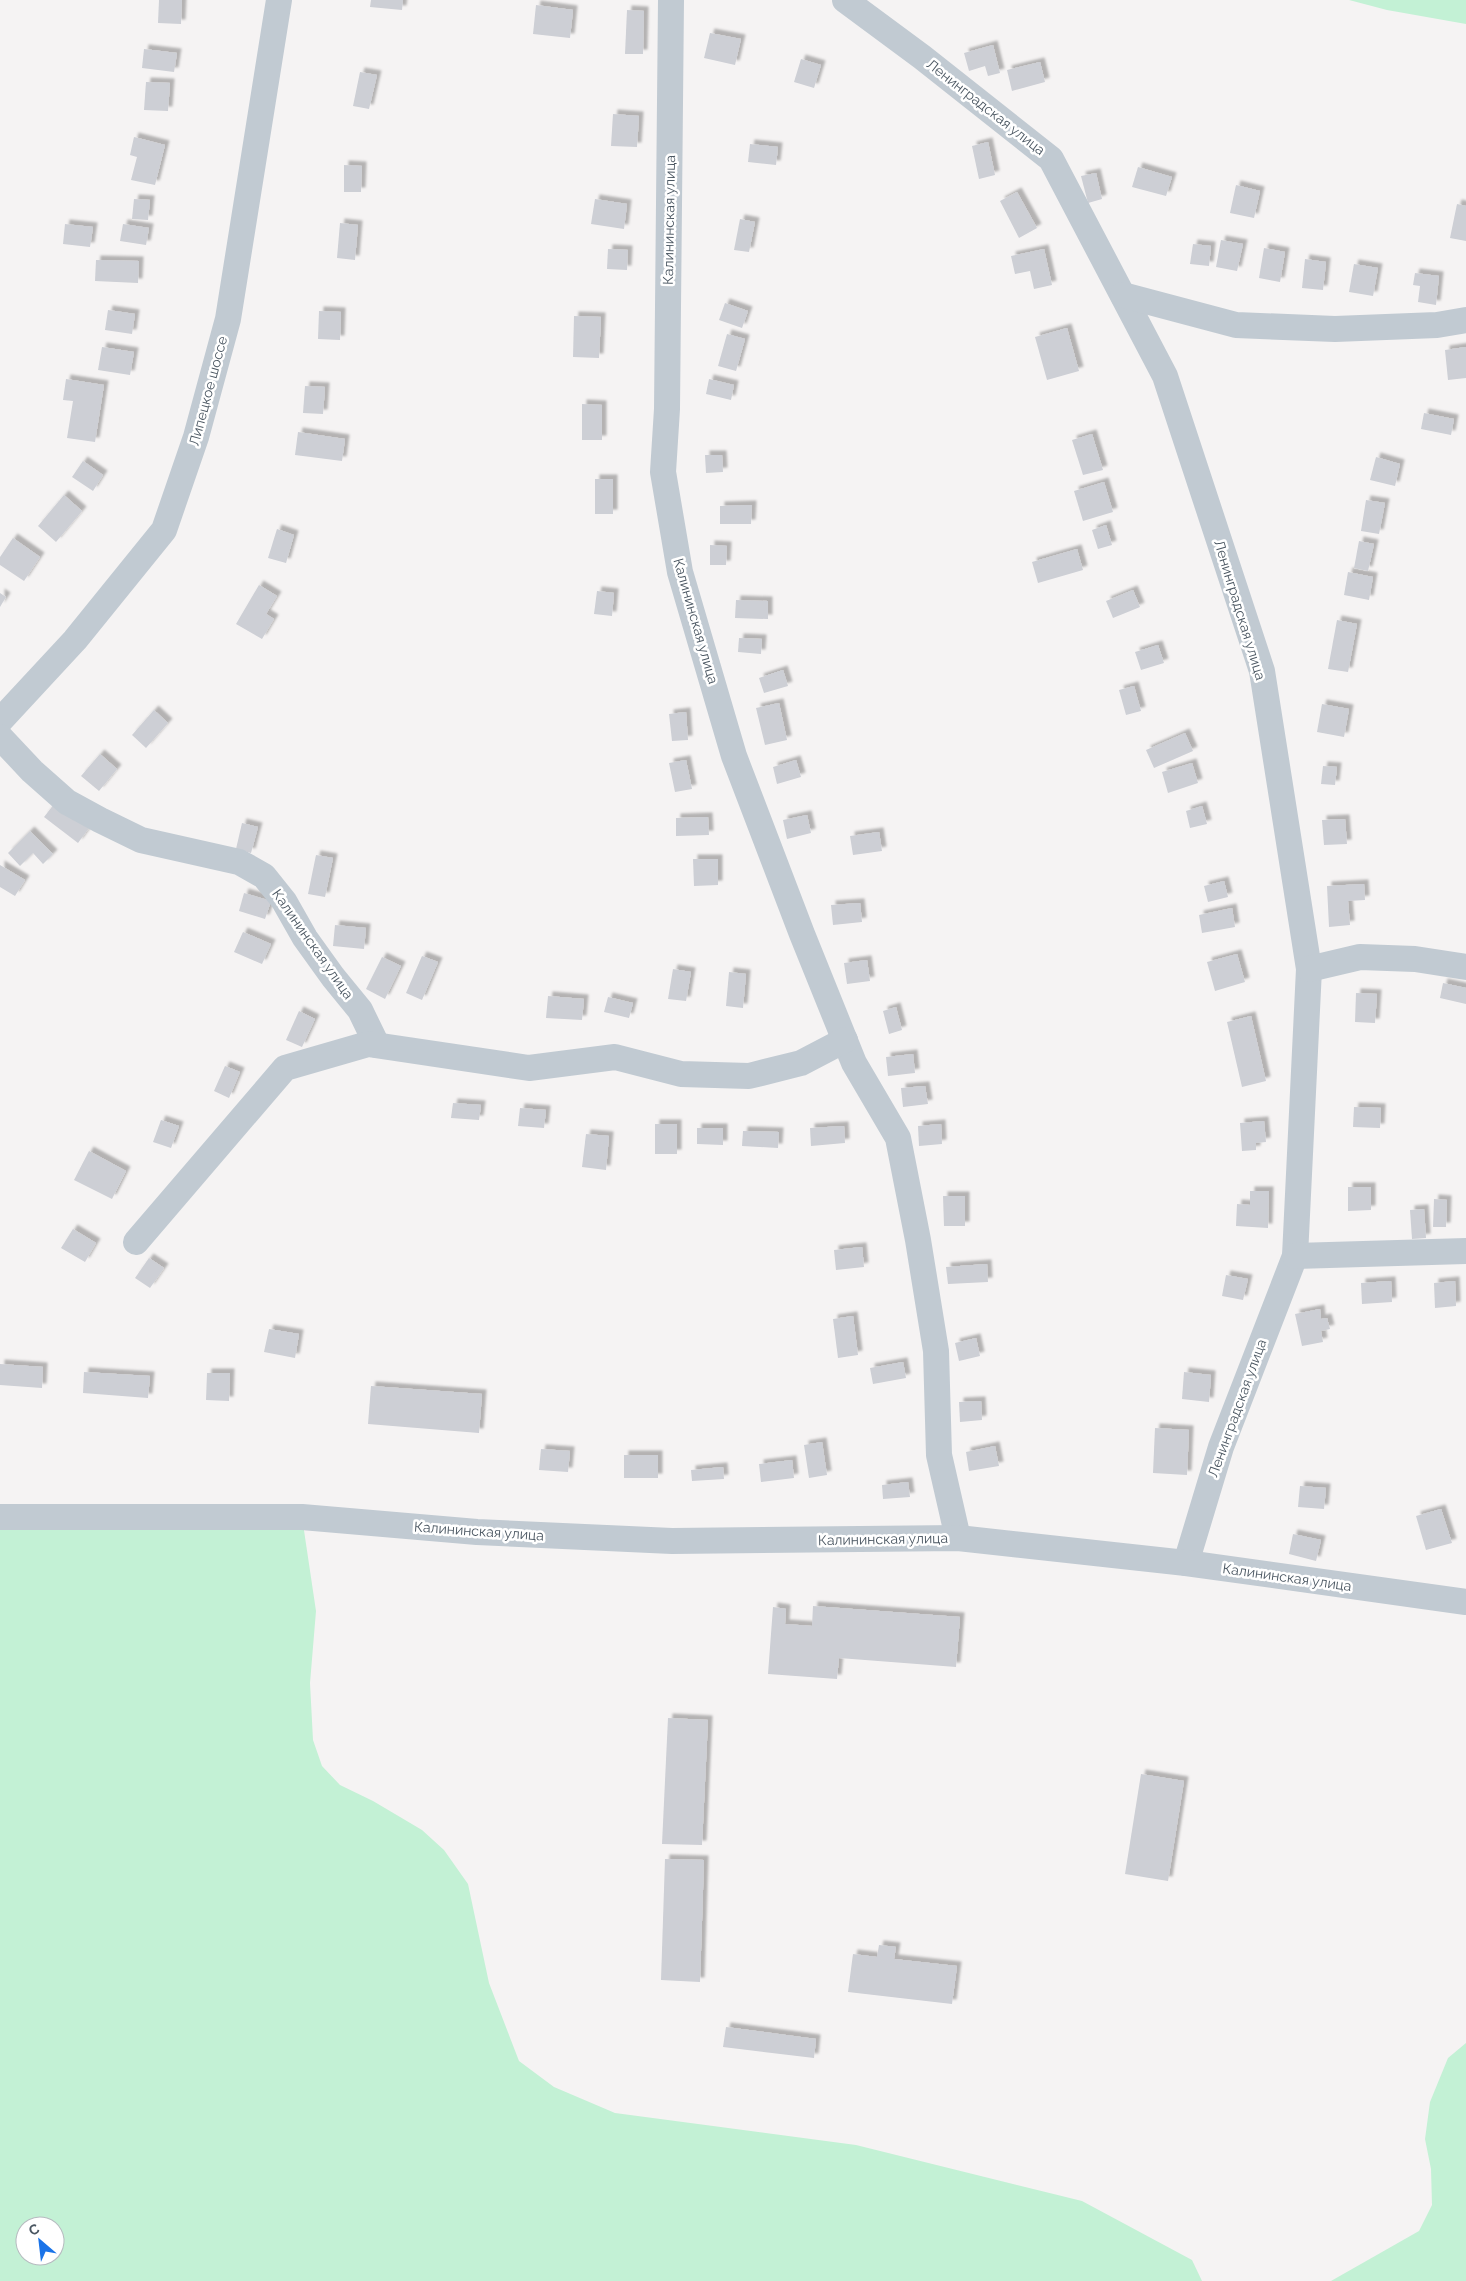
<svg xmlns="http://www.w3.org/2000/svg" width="1466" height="2281" viewBox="0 0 1466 2281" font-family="Raleway,sans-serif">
<defs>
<filter id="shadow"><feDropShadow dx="4.5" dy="-4.5" stdDeviation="1" flood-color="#0004"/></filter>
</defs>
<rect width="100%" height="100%" fill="#f5f3f3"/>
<g fill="#c3f1d5" fill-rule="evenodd">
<polygon points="1349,0 1466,0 1466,24 1387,10"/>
<path d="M0,1517H302L316,1611L310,1683L313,1740L322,1766L340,1785L373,1801L422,1830L444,1850L468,1884L489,1983L519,2061L554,2087L615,2113L856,2145L1082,2201L1192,2260L1202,2281H0ZM25,2226H55V2256H25Z"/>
<polygon points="1466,2043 1466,2281 1331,2281 1419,2231 1432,2205 1431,2169 1425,2139 1430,2102 1448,2058"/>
</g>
<g fill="#cdcfd5" filter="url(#shadow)">
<polygon points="159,0 182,0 181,24 158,23"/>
<polygon points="371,0 403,0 402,10 370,7"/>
<polygon points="536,5 573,10 570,38 533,34"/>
<polygon points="627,10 644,11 643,54 625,54"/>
<polygon points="710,33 741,39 735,65 704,58"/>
<polygon points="993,45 1000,73 988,76 985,66 969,71 964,53"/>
<polygon points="144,49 177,53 174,72 142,68"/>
<polygon points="801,59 821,65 814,88 794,82"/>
<polygon points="1040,62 1045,82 1012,91 1007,70"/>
<polygon points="360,72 377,75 369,109 353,106"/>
<polygon points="146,82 170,83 168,111 144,110"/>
<polygon points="613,114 639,116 637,147 611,146"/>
<polygon points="134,137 165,145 155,185 131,180 137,157 130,155"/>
<polygon points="988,142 995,175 979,179 972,146"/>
<polygon points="750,144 778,147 776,165 748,162"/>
<polygon points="344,165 362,166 361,192 344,192"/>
<polygon points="1138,167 1172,177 1166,196 1132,187"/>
<polygon points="1096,173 1102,199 1088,203 1081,176"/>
<polygon points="1236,185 1260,191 1254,218 1230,213"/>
<polygon points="1017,192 1037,228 1019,238 1000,201"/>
<polygon points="134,199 150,200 148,220 132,219"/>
<polygon points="595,199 627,204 624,229 591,224"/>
<polygon points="1457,204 1466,206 1466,241 1450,238"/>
<polygon points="740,219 755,222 749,252 734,250"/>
<polygon points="340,223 358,225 355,260 337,258"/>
<polygon points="65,224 93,227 90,247 63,244"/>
<polygon points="123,224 149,228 146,245 120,241"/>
<polygon points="1221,240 1243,244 1237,271 1216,267"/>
<polygon points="1193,244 1211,246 1209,266 1190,264"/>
<polygon points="1264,248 1285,252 1280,282 1259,278"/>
<polygon points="608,249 628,250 627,270 607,269"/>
<polygon points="1044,249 1052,285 1034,289 1030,271 1015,274 1011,256"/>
<polygon points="1305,259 1326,262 1323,290 1302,288"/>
<polygon points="96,260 139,261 138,283 95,281"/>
<polygon points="1354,264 1378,268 1373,296 1349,292"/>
<polygon points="1415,273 1439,276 1436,305 1418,302 1420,286 1413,285"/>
<polygon points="725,303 748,311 742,328 719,320"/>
<polygon points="108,310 135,314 132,334 105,330"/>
<polygon points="319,311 341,312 340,340 318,339"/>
<polygon points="574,316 601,317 599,358 573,357"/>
<polygon points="1067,328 1079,371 1047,380 1035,337"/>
<polygon points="727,334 745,339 736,371 718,366"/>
<polygon points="102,347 134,352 130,375 98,370"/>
<polygon points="1466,347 1466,378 1448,380 1445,350"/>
<polygon points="66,379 104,385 95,442 67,438 73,401 63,400"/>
<polygon points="709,379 734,385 731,400 706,394"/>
<polygon points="305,386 325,387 323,414 303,413"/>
<polygon points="582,404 602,405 602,440 582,440"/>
<polygon points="1424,413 1454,419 1451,435 1421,429"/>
<polygon points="298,432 345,439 342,461 295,455"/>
<polygon points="1092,434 1103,470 1083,475 1072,440"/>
<polygon points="705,455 722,455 723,472 706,473"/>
<polygon points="1376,457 1400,464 1395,486 1370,480"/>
<polygon points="83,461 103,475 93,491 72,477"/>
<rect x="595" y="479" width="18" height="35"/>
<polygon points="1104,482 1113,512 1083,521 1074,491"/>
<polygon points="64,495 82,511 56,542 38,526"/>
<polygon points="1366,500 1385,503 1379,534 1361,531"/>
<polygon points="752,505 751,524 720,524 720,506"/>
<polygon points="1106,525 1112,545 1098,549 1092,530"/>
<polygon points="277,529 294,535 286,563 268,558"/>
<polygon points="13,538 40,557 24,581 0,565 0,557"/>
<polygon points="1359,541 1374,544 1368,571 1354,568"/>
<polygon points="710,545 727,546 726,565 710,565"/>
<polygon points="1077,549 1083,570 1038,583 1032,562"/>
<polygon points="1348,572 1373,577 1369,600 1344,595"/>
<polygon points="259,585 277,596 266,614 274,619 262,639 236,624"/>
<polygon points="1133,590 1140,607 1113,618 1106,601"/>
<polygon points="597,591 614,593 612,616 594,614"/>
<polygon points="0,593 6,597 0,607"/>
<polygon points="736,600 768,601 768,619 735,618"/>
<polygon points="1337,620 1357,624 1348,672 1328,669"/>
<polygon points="739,638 762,639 761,654 738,652"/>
<polygon points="1158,645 1164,663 1141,670 1135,652"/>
<polygon points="783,670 788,686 764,693 759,678"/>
<polygon points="1134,686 1141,711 1126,715 1119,690"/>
<polygon points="779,703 787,740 765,745 756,708"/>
<polygon points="1322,704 1349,709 1344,737 1317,732"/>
<polygon points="154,710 168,723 146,748 132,735"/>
<polygon points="686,712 688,740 672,741 669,714"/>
<polygon points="1185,733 1193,751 1154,768 1146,750"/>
<polygon points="100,754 117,769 99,791 81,776"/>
<polygon points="686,760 692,789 675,792 669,763"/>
<polygon points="796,760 801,777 777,784 773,767"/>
<polygon points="1192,763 1198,783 1168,793 1162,772"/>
<polygon points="1323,766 1337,767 1335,785 1321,784"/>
<polygon points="55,803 89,828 78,843 44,817"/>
<polygon points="1202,806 1207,824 1190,828 1186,811"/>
<polygon points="807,815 811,833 787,839 783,820"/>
<polygon points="708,817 709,835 676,836 676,818"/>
<polygon points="1345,819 1347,844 1324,845 1322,820"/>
<polygon points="242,823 258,827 251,853 236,849"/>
<polygon points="30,831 53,854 43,864 33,853 20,866 8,853"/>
<polygon points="879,832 882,851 853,855 850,836"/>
<polygon points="316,855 333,858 325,897 308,894"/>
<polygon points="693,859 718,859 718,885 694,886"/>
<polygon points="0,865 25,880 15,896 0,887"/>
<polygon points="1224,881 1228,897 1208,902 1204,886"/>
<polygon points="1364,884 1365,900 1348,901 1350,925 1329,927 1327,886"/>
<polygon points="244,893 271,901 265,919 239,911"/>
<polygon points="860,903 862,922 833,925 831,905"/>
<polygon points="1232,908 1235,927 1202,933 1199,915"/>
<polygon points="335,925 366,928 364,949 333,946"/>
<polygon points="243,932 271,944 262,964 234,952"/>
<polygon points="1237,954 1245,982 1215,991 1207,962"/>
<polygon points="422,956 438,962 422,1000 406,993"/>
<polygon points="382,957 401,966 385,999 366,989"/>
<polygon points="867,960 870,981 847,984 844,963"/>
<polygon points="673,969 691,972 686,1001 668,999"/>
<polygon points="729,972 746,974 743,1008 726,1006"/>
<polygon points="1443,983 1466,988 1466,1004 1440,998"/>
<polygon points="1356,993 1377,994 1375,1023 1355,1022"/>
<polygon points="548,996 584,999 582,1020 546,1018"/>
<polygon points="608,997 633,1003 629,1018 604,1012"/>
<polygon points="896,1007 902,1030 889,1034 883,1011"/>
<polygon points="299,1011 315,1019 302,1047 286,1040"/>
<polygon points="1251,1016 1266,1081 1242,1087 1227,1022"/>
<polygon points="913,1054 915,1073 888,1076 886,1057"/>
<polygon points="225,1066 240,1072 229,1098 214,1091"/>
<polygon points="925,1086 928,1104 903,1107 901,1088"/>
<polygon points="453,1103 481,1105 479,1120 451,1118"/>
<polygon points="1354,1107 1381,1108 1380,1128 1353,1127"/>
<polygon points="520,1108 546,1110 544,1128 518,1126"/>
<polygon points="161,1120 179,1126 171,1148 153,1142"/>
<polygon points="1264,1121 1266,1142 1256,1143 1256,1150 1242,1151 1240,1123"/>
<rect x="655" y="1124" width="22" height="30"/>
<polygon points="941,1124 942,1144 919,1146 918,1126"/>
<polygon points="844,1126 845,1143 811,1146 810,1128"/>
<polygon points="697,1128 723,1128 723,1145 697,1144"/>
<polygon points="743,1131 779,1132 778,1148 742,1146"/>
<polygon points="586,1134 609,1136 606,1170 582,1167"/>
<polygon points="89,1151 126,1171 112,1199 74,1180"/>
<polygon points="1348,1187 1371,1187 1371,1210 1348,1211"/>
<polygon points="1250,1191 1269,1191 1268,1228 1236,1226 1237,1204 1250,1205"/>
<polygon points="943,1196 965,1196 965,1226 944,1226"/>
<polygon points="1434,1199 1447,1200 1446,1227 1433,1227"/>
<polygon points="1424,1209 1426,1238 1412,1239 1410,1210"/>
<polygon points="73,1229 96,1243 85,1262 61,1248"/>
<polygon points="862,1247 864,1267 836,1270 834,1250"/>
<polygon points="149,1258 164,1268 150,1288 135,1278"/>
<polygon points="987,1264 988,1282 948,1284 946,1267"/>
<polygon points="1226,1275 1248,1279 1243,1300 1222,1296"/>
<polygon points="1391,1281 1392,1302 1362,1304 1361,1283"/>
<polygon points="1455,1281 1456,1306 1435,1308 1434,1283"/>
<polygon points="1320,1309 1321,1319 1327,1318 1330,1329 1321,1331 1323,1342 1302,1346 1295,1314"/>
<polygon points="853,1316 858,1355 838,1358 833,1319"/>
<polygon points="269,1329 299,1334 295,1358 264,1352"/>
<polygon points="976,1338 980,1356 959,1361 955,1343"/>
<polygon points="903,1362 906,1378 873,1384 870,1368"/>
<polygon points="0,1364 43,1367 42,1388 0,1385"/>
<polygon points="84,1372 150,1376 148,1398 83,1393"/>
<polygon points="1184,1372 1211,1375 1209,1402 1182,1399"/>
<polygon points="207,1373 230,1373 229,1401 206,1400"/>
<polygon points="371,1386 482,1394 479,1433 368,1424"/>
<polygon points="981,1401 982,1420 960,1422 959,1402"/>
<polygon points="1155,1428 1189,1430 1187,1475 1153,1473"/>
<polygon points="822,1442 827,1475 809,1478 804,1445"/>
<polygon points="995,1446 999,1466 969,1471 966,1452"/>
<polygon points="541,1449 570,1451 568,1472 539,1470"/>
<rect x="624" y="1455" width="34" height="23"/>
<polygon points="792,1460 794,1478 761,1482 759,1464"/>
<polygon points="723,1467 724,1479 692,1481 691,1470"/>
<polygon points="908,1482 910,1497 883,1499 882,1485"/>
<polygon points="1300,1486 1326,1488 1324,1509 1298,1507"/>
<polygon points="1441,1509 1452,1543 1426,1550 1416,1516"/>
<polygon points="1293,1534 1321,1540 1316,1561 1289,1554"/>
<polygon points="813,1606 960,1617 956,1667 839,1658 837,1679 768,1674 773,1607 786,1609 785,1624 812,1626"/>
<polygon points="668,1718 708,1720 702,1845 662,1844"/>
<polygon points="1141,1774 1184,1781 1168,1881 1125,1874"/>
<polygon points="665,1859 704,1860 700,1982 661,1980"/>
<polygon points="879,1945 896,1947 894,1959 957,1966 952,2004 848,1992 853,1954 877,1957"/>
<polygon points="726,2027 816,2039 814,2058 723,2047"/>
</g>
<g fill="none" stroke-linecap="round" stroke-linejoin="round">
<g stroke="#c1cad2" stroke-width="26">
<polyline points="671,0 667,409 663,472 680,572 734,756 802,934 854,1063 898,1138 918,1240 936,1351 939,1455 958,1538"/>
<polyline points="845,0 922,57 1051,159 1165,376 1262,671 1309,969 1295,1256 1221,1447 1186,1563"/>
<polyline points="1123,295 1236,325 1335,329 1437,325 1466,320"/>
<polyline points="0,721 75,640 164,530 196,437 228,319 279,0"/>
<polyline points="0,737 32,771 67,802 100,820 141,840 239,862 264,876 284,901 305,938 333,977 360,1010 377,1045"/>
<polyline points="1309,969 1360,957 1415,959 1466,967"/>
<polyline points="136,1242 285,1068 368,1044 529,1068 615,1057 681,1074 749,1076 801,1063 845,1040"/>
<polyline points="1295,1256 1466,1251"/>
<polyline points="0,1517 302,1517 477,1532 672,1541 958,1538 1186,1563 1466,1602"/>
</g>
</g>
<g text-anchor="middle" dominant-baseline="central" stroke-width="5" stroke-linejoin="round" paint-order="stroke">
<g font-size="14" fill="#4a5661" stroke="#fff">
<text transform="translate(986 107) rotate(38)">Ленинградская улица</text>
<text transform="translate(669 220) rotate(-89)">Калининская улица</text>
<text transform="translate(208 391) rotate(-75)">Липецкое шоссе</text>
<text transform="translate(1240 610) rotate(73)">Ленинградская улица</text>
<text transform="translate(696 621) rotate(74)">Калининская улица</text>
<text transform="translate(313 944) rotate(55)">Калининская улица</text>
<text transform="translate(1237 1408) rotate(-70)">Ленинградская улица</text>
<text transform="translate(479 1531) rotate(4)">Калининская улица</text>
<text transform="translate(883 1539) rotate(-1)">Калининская улица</text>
<text transform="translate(1287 1577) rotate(8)">Калининская улица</text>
</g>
</g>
<g transform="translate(40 2241) rotate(332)"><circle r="24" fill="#ffffff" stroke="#b7bbc0"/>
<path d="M0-4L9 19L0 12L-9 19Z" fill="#1a73e8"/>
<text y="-8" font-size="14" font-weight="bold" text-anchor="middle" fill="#4a5661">С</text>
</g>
</svg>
